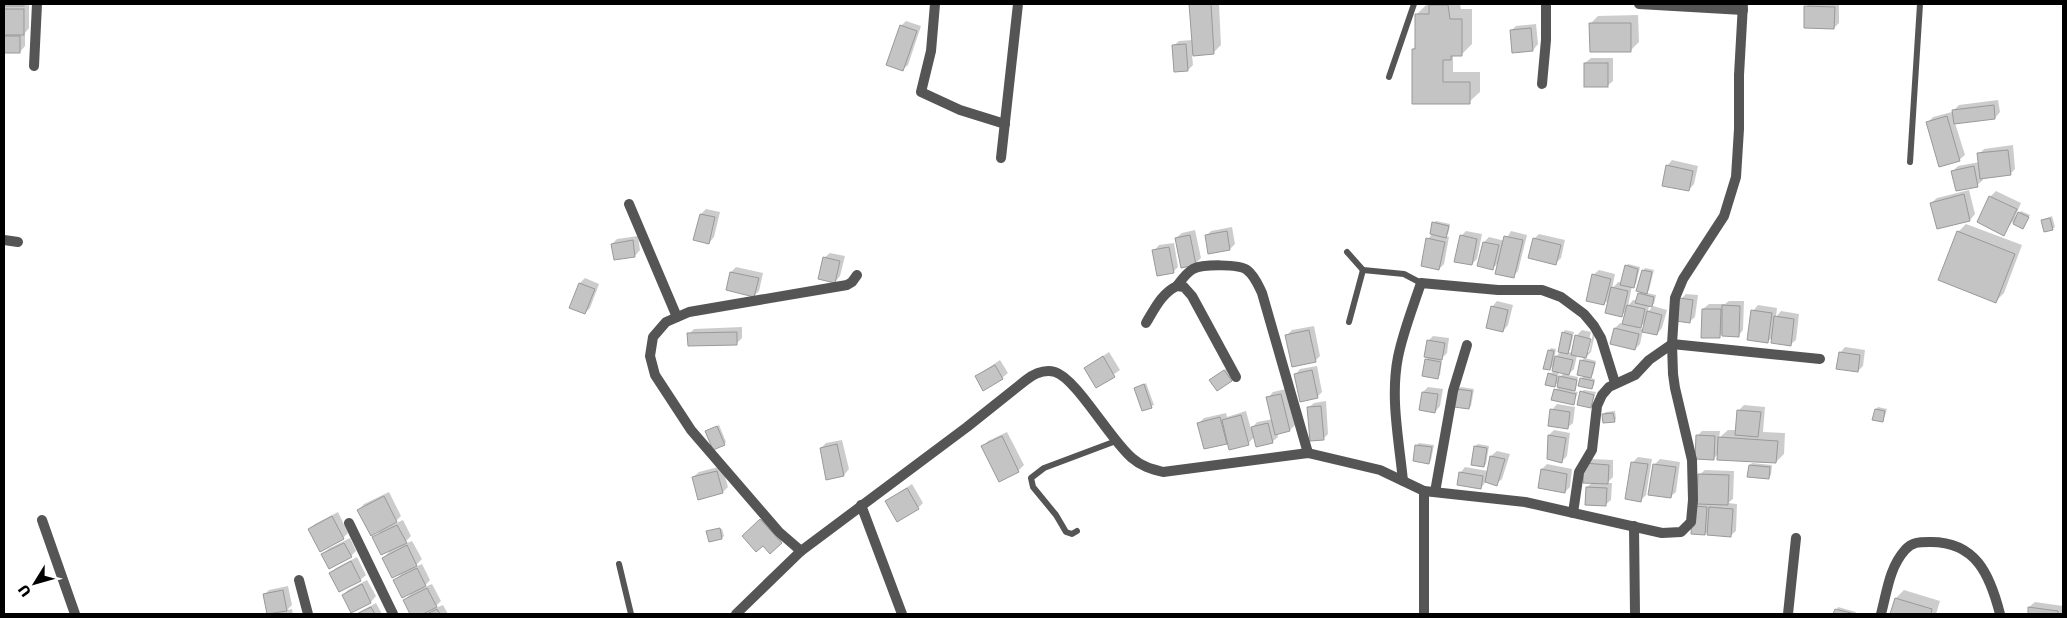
<svg xmlns="http://www.w3.org/2000/svg" width="2067" height="618" viewBox="0 0 2067 618" font-family="'DejaVu Sans',sans-serif">
<rect width="100%" height="100%" fill="#fff"/>
<g fill="#0003" fill-rule="evenodd">
<polygon points="4,4 29,4 29,28 25,33 25,46 20,52 4,52"/>
<polygon points="1191,4 1219,4 1221,45 1213,53 1192,55 1193,65 1188,70 1173,46 1179,41 1193,40"/>
<polygon points="1427,4 1460,4 1461,9 1472,9 1472,44 1461,55 1453,56 1453,72 1480,72 1480,92 1469,102 1414,103 1413,49 1416,46 1416,15"/>
<polygon points="1809,4 1839,4 1839,23 1834,28 1806,7"/>
<polygon points="1638,15 1639,42 1631,50 1590,24 1598,16"/>
<polygon points="906,21 921,26 908,65 902,70 901,26"/>
<polygon points="1536,24 1538,44 1533,50 1511,31 1516,26"/>
<polygon points="1591,58 1613,58 1613,81 1607,86 1585,63"/>
<polygon points="1998,100 2000,112 1995,118 1955,123 1965,155 1959,160 1928,122 1933,117 1952,112 1959,105"/>
<polygon points="2013,145 2015,169 2010,174 1982,177 1983,180 1977,185 1953,171 1958,166 1980,162 1979,154 1984,149"/>
<polygon points="1672,160 1698,166 1694,184 1689,190 1667,166"/>
<polygon points="1969,190 1975,214 1970,220 1931,203 1937,198"/>
<polygon points="1996,191 2021,203 2015,217 2021,211 2030,215 2023,227 2012,222 2004,234 1979,222 1990,197"/>
<polygon points="706,209 720,212 714,237 709,243 701,214"/>
<polygon points="2052,216 2055,227 2052,229 2042,220"/>
<polygon points="1436,221 1450,224 1448,234 1446,236 1449,237 1444,264 1439,269 1428,239 1433,233 1433,223"/>
<polygon points="1966,224 2022,245 2004,293 1996,301 1958,232"/>
<polygon points="1232,227 1235,244 1230,249 1209,253 1206,236 1211,231"/>
<polygon points="1195,230 1201,258 1195,264 1176,238 1182,233"/>
<polygon points="1466,231 1482,234 1477,259 1472,264 1461,236"/>
<polygon points="1511,231 1527,235 1518,271 1513,276 1499,262 1493,268 1484,242 1489,237 1505,241"/>
<polygon points="1539,234 1565,240 1561,258 1556,263 1534,239"/>
<polygon points="638,236 640,250 635,256 615,259 612,244 617,239"/>
<polygon points="1174,243 1178,267 1173,272 1154,251 1159,245"/>
<polygon points="830,253 845,256 840,276 835,282 824,258"/>
<path d="M1628,264L1640,267L1636,284L1632,286L1628,306L1633,300L1637,301L1641,291L1643,271L1645,268L1654,270L1649,290L1647,293L1656,295L1654,304L1649,305L1648,312L1653,306L1667,310L1662,328L1657,334L1643,330L1640,344L1635,349L1615,328L1620,323L1624,324L1627,310L1621,316L1610,298L1604,304L1593,275L1599,270L1615,274L1612,289L1618,282L1622,283L1626,266ZM1646,321L1644,329L1639,328Z"/>
<polygon points="736,267 763,273 759,291 754,296 727,289 731,272"/>
<polygon points="585,278 599,284 590,308 585,313 571,308 580,283"/>
<polygon points="1686,294 1698,295 1695,317 1689,322 1681,299"/>
<polygon points="1497,301 1513,305 1508,325 1503,331 1492,307"/>
<polygon points="1729,301 1744,301 1743,330 1738,336 1723,333 1719,337 1703,309 1709,304 1725,304"/>
<polygon points="1758,305 1777,308 1776,317 1781,311 1799,314 1796,340 1790,345 1773,337 1767,342 1753,311"/>
<polygon points="1314,326 1320,356 1315,361 1287,335 1292,330"/>
<polygon points="742,327 742,338 737,343 689,334 694,329"/>
<path d="M1565,330L1574,332L1570,350L1568,352L1572,353L1576,336L1582,330L1591,332L1586,352H1589L1593,333L1595,334L1591,352L1585,358L1596,361L1593,374L1590,378L1595,379L1594,385L1592,388L1581,379L1585,375L1578,374L1582,360L1585,357L1577,355L1574,369L1568,375L1578,377L1576,387L1572,391L1578,392L1573,404L1555,390L1558,388L1560,381L1554,386L1549,374L1553,372L1555,364L1550,369L1549,351L1551,348L1556,349L1554,359L1561,351L1563,333ZM1559,372L1564,373L1558,379Z"/>
<polygon points="1433,336 1449,338 1447,353 1440,360 1442,360 1440,375 1438,377 1426,360 1429,356 1428,341"/>
<polygon points="1845,347 1865,350 1863,366 1858,371 1840,353"/>
<polygon points="1109,352 1120,370 1097,386 1086,368"/>
<polygon points="1000,360 1008,373 1002,378 976,376"/>
<polygon points="1317,366 1322,392 1317,397 1295,375 1300,369"/>
<polygon points="1227,368 1233,378 1217,390 1213,378"/>
<polygon points="1146,383 1154,405 1143,410 1136,388"/>
<polygon points="1428,387 1443,389 1440,406 1435,412 1423,392"/>
<polygon points="1461,387 1474,389 1471,406 1469,408 1458,389"/>
<polygon points="1286,389 1295,425 1290,430 1277,433 1278,437 1272,442 1254,437 1248,444 1228,440 1226,442 1199,423 1204,418 1226,413 1227,417 1246,411 1251,429 1257,422 1273,419 1268,398 1273,392"/>
<polygon points="1584,390 1596,392 1591,406 1581,392"/>
<polygon points="1326,401 1328,434 1323,439 1308,408 1314,403"/>
<polygon points="1557,404 1575,407 1573,423 1567,428 1552,410"/>
<polygon points="1744,405 1765,407 1763,432 1785,433 1784,454 1776,462 1719,453 1713,459 1697,436 1702,431 1720,431 1719,438 1728,430 1737,430 1739,410"/>
<polygon points="1878,407 1887,409 1883,421 1876,409"/>
<polygon points="1615,411 1616,419 1614,421 1603,414 1606,412"/>
<polygon points="719,425 726,442 724,444 707,431"/>
<polygon points="1554,430 1570,433 1567,456 1562,461 1548,458 1549,435"/>
<polygon points="1007,432 1024,465 1019,470 999,480 982,447 988,441"/>
<polygon points="842,440 849,469 844,475 821,448 826,443"/>
<polygon points="1419,443 1434,445 1431,460 1429,463 1417,445"/>
<polygon points="1478,444 1489,446 1486,464 1484,466 1475,446"/>
<polygon points="1497,451 1510,454 1502,479 1496,484 1486,481 1481,488 1460,473 1465,467 1488,471 1491,456"/>
<polygon points="1638,457 1652,459 1646,495 1641,500 1626,498 1633,462"/>
<polygon points="1591,459 1613,460 1613,477 1607,483 1612,483 1611,500 1605,505 1587,487 1593,482 1585,482"/>
<polygon points="1660,459 1680,462 1676,492 1670,497 1650,494 1655,464"/>
<polygon points="1752,463 1772,465 1771,475 1768,478 1750,465"/>
<polygon points="1547,464 1572,469 1570,487 1565,492 1542,469"/>
<polygon points="722,466 728,487 723,492 693,477 699,472"/>
<polygon points="1705,470 1734,471 1733,499 1728,503 1737,504 1736,531 1730,536 1709,530 1705,534 1693,533 1699,475"/>
<polygon points="912,484 923,503 918,508 886,501"/>
<polygon points="389,492 401,516 392,525 403,520 411,536 402,545 412,541 422,559 413,568 422,564 430,580 423,588 432,584 441,601 433,609 443,605 448,614 411,614 404,600 412,593 395,580 403,572 383,558 392,549 374,538 383,528 359,510 364,504"/>
<polygon points="338,512 348,533 343,538 309,529 315,524"/>
<polygon points="766,515 786,537 781,542 749,531"/>
<polygon points="722,529 724,536 722,538 707,531"/>
<polygon points="350,538 356,551 351,556 322,555 328,549"/>
<polygon points="357,557 366,575 360,580 331,573 336,568"/>
<polygon points="367,580 376,596 371,602 352,612 343,595 348,590"/>
<polygon points="288,586 292,605 287,610 292,609 293,614 268,614 264,595 269,590"/>
<polygon points="1904,590 1940,601 1936,614 1892,614 1896,598"/>
<polygon points="2035,602 2063,606 2063,614 2029,614 2029,607"/>
<polygon points="376,603 382,614 356,614 359,612"/>
<polygon points="1838,607 1856,612 1855,614 1835,614"/>
</g>
<g fill="#c4c4c4" stroke="#999">
<rect x="4" y="4" width="20" height="2"/>
<polygon points="1189,4 1211,4 1214,54 1193,56"/>
<polygon points="1429,5 1448,5 1450,19 1462,19 1462,56 1451,56 1451,60 1443,60 1443,82 1470,82 1470,104 1412,104 1412,49 1415,49 1415,14 1429,14"/>
<polygon points="1804,6 1835,7 1834,29 1804,28"/>
<rect x="4" y="9" width="20" height="26"/>
<polygon points="1589,23 1631,23 1631,52 1590,52"/>
<polygon points="900,25 917,31 903,71 886,65"/>
<polygon points="1531,28 1533,51 1512,53 1510,30"/>
<rect x="4" y="36" width="16" height="17"/>
<polygon points="1186,44 1188,71 1174,72 1172,45"/>
<rect x="1584" y="63" width="24" height="24"/>
<polygon points="1994,105 1995,119 1954,124 1952,110"/>
<polygon points="1947,116 1960,161 1939,167 1926,122"/>
<polygon points="2008,150 2011,175 1980,179 1977,153"/>
<polygon points="1666,165 1693,171 1689,191 1662,186"/>
<polygon points="1974,166 1978,187 1956,191 1951,171"/>
<polygon points="1964,194 1970,221 1937,229 1930,203"/>
<polygon points="1989,196 2017,209 2004,236 1977,222"/>
<polygon points="2018,212 2029,217 2023,229 2013,224"/>
<polygon points="700,214 715,217 709,244 693,240"/>
<polygon points="2050,218 2053,230 2044,232 2041,220"/>
<polygon points="1432,222 1449,226 1446,238 1430,234"/>
<polygon points="1227,231 1230,250 1208,254 1205,235"/>
<polygon points="1957,231 2015,254 1996,303 1938,280"/>
<polygon points="1190,235 1196,265 1181,268 1175,238"/>
<polygon points="1460,235 1477,239 1472,265 1454,262"/>
<polygon points="1504,236 1523,240 1514,278 1495,274"/>
<polygon points="1426,238 1445,242 1439,270 1421,266"/>
<polygon points="1533,238 1561,245 1556,265 1528,258"/>
<polygon points="633,240 635,257 614,260 611,244"/>
<polygon points="1483,242 1499,245 1493,270 1477,266"/>
<polygon points="1169,247 1174,273 1157,276 1152,250"/>
<polygon points="823,257 840,261 835,283 818,279"/>
<polygon points="1625,265 1638,269 1634,288 1620,285"/>
<polygon points="1642,270 1652,272 1647,294 1636,291"/>
<polygon points="730,272 759,278 754,297 726,290"/>
<polygon points="1592,274 1611,279 1604,305 1586,301"/>
<polygon points="579,283 595,289 585,314 569,308"/>
<polygon points="1611,287 1628,291 1622,317 1605,313"/>
<polygon points="1638,293 1654,297 1652,307 1635,303"/>
<polygon points="1680,298 1693,300 1690,323 1676,321"/>
<polygon points="1627,305 1645,309 1641,328 1622,324"/>
<polygon points="1722,305 1740,306 1739,337 1722,336"/>
<polygon points="1491,306 1508,310 1503,332 1486,328"/>
<polygon points="1702,309 1721,309 1720,338 1701,338"/>
<polygon points="1751,310 1772,313 1768,343 1747,340"/>
<polygon points="1647,311 1662,315 1657,335 1642,332"/>
<polygon points="1774,316 1794,319 1791,346 1771,343"/>
<polygon points="1614,328 1639,334 1635,350 1610,344"/>
<polygon points="1309,330 1316,362 1292,367 1285,335"/>
<polygon points="737,332 737,345 688,346 687,333"/>
<polygon points="1562,332 1572,335 1568,354 1558,352"/>
<polygon points="1575,335 1591,339 1586,358 1571,355"/>
<polygon points="1427,340 1445,343 1442,360 1424,357"/>
<polygon points="1548,350 1554,351 1550,370 1543,369"/>
<polygon points="1839,352 1860,355 1858,372 1836,369"/>
<polygon points="1103,356 1115,377 1096,388 1084,368"/>
<polygon points="1555,356 1573,360 1569,375 1552,371"/>
<polygon points="1425,359 1441,362 1438,379 1422,376"/>
<polygon points="1580,360 1595,363 1591,378 1577,375"/>
<polygon points="995,365 1003,379 983,391 975,376"/>
<polygon points="1224,370 1232,381 1217,391 1209,380"/>
<polygon points="1312,370 1318,398 1300,402 1294,374"/>
<polygon points="1548,373 1557,376 1555,387 1545,385"/>
<polygon points="1559,376 1577,380 1575,391 1557,387"/>
<polygon points="1580,378 1594,381 1592,389 1578,386"/>
<polygon points="1144,384 1152,408 1142,411 1134,388"/>
<polygon points="1457,389 1472,391 1469,409 1454,407"/>
<polygon points="1554,389 1576,394 1574,405 1551,400"/>
<polygon points="1580,391 1594,395 1591,408 1577,405"/>
<polygon points="1422,392 1438,394 1435,413 1419,410"/>
<polygon points="1281,394 1290,431 1275,435 1266,397"/>
<polygon points="1321,406 1324,440 1310,441 1307,407"/>
<polygon points="1550,409 1570,412 1568,429 1548,426"/>
<polygon points="1875,409 1885,411 1883,422 1872,420"/>
<polygon points="1737,410 1761,412 1758,437 1735,435"/>
<polygon points="1613,413 1615,422 1603,423 1602,414"/>
<polygon points="1241,415 1249,445 1229,450 1222,420"/>
<polygon points="1220,417 1227,444 1204,449 1197,423"/>
<polygon points="1268,423 1273,443 1256,447 1251,427"/>
<polygon points="717,426 725,445 713,450 705,431"/>
<polygon points="1548,435 1566,438 1562,463 1547,459"/>
<polygon points="1696,435 1715,436 1714,460 1695,459"/>
<polygon points="1002,436 1019,472 999,482 981,446"/>
<polygon points="1718,437 1778,441 1776,463 1717,460"/>
<polygon points="837,444 844,476 826,480 820,448"/>
<polygon points="1415,445 1432,447 1429,464 1413,461"/>
<polygon points="1474,446 1487,448 1484,467 1471,465"/>
<polygon points="1490,456 1505,459 1497,486 1485,482"/>
<polygon points="1631,462 1648,464 1641,502 1625,499"/>
<polygon points="1584,463 1609,465 1608,484 1583,483"/>
<polygon points="1653,464 1676,467 1671,498 1648,495"/>
<polygon points="1749,465 1770,467 1769,479 1747,477"/>
<polygon points="1541,469 1567,474 1565,493 1538,488"/>
<polygon points="717,471 723,493 698,500 692,477"/>
<polygon points="1459,472 1483,476 1481,489 1457,485"/>
<polygon points="1698,474 1729,475 1728,505 1697,504"/>
<polygon points="1586,487 1607,488 1606,506 1585,505"/>
<polygon points="907,488 919,509 897,522 885,501"/>
<polygon points="384,496 397,522 371,536 357,510"/>
<polygon points="1693,506 1707,507 1705,535 1691,534"/>
<polygon points="1709,507 1733,509 1731,537 1707,535"/>
<polygon points="332,516 344,539 320,552 308,529"/>
<polygon points="760,519 782,543 770,554 763,546 756,552 742,536"/>
<polygon points="397,525 407,543 381,555 372,537"/>
<polygon points="720,528 722,539 709,542 706,531"/>
<polygon points="344,543 352,557 329,569 321,554"/>
<polygon points="407,545 417,566 392,578 382,558"/>
<polygon points="351,561 361,581 339,592 329,573"/>
<polygon points="417,568 426,586 402,598 393,580"/>
<polygon points="362,584 371,603 351,613 342,595"/>
<polygon points="427,588 437,607 423,614 410,614 403,600"/>
<polygon points="283,590 287,611 267,614 263,594"/>
<polygon points="1895,598 1932,609 1931,614 1890,614"/>
<polygon points="371,607 375,614 357,614"/>
<polygon points="2028,607 2058,611 2058,614 2028,614"/>
<polygon points="437,609 440,614 427,614"/>
<polygon points="1835,609 1855,614 1833,614"/>
</g>
<g fill="none" stroke-linecap="round" stroke-linejoin="round">
<g stroke="#555" stroke-width="6">
<polyline points="1389,77 1414,4"/>
<polyline points="1910,162 1920,4"/>
<polyline points="1347,252 1363,270 1404,274 1421,283"/>
<polyline points="1349,322 1363,270"/>
<polyline points="1077,531 1072,534 1066,532 1056,515 1033,487 1031,478 1044,468 1116,441"/>
<polyline points="619,564 631,614"/>
</g>
<g stroke="#555" stroke-width="10">
<polyline points="935,4 931,51 921,92 960,110 1005,124"/>
<polyline points="1639,4 1743,10"/>
<polyline points="34,66 37,4"/>
<polyline points="1542,84 1546,40 1546,4"/>
<polyline points="1001,158 1018,4"/>
<polyline points="629,204 677,317"/>
<polyline points="4,240 18,242"/>
<path d="M1177,286C1182,279 1186,273 1193,269C1203,264 1239,264 1247,270C1255,276 1258,285 1262,293L1308,453"/>
<path d="M1146,323C1155,308 1162,293 1177,286L1184,287L1192,296L1236,377"/>
<path d="M1403,481C1399,440 1390,398 1398,357C1403,332 1413,307 1421,283L1498,290H1542L1561,297L1584,314L1594,326L1601,338L1615,383"/>
<polyline points="1424,491 1424,614"/>
<polyline points="1435,492 1453,391 1467,345"/>
<polyline points="861,505 902,614"/>
<polyline points="1573,513 1579,472 1592,450 1597,406 1602,395 1609,387 1635,375 1649,360 1672,344 1820,359"/>
<polyline points="42,520 75,614"/>
<polyline points="349,523 393,614"/>
<polyline points="1634,526 1635,614"/>
<polyline points="801,551 779,532 691,430 655,375 650,356 653,337 666,322 689,312 847,285 852,282 857,275"/>
<polyline points="299,580 308,614"/>
<path d="M736,614L801,551L967,427L1026,380C1035,373 1044,369 1055,372C1076,378 1111,441 1132,458C1141,466 1151,469 1163,472L1308,453L1380,470L1424,491L1525,502L1662,533L1681,532L1691,522L1693,500L1692,460L1675,388L1673,374L1672,344L1675,298L1683,279L1724,216L1736,177L1739,129V75L1743,4"/>
<polyline points="1788,614 1796,538"/>
<path d="M1881,614C1887,592 1889,568 1905,550C1912,542 1919,542 1929,542C1976,541 1990,575 2000,614"/>
</g>
</g>
<rect width="2067" height="618" fill="none" stroke="#000000" stroke-width="10"/>
<g transform="translate(35 583) rotate(233)" stroke="#ffffff" stroke-width="4" paint-order="stroke">
<path d="M0-4L9 19L0 12L-9 19Z" fill="#000000"/>
<text y="-8" font-size="14" font-weight="bold" text-anchor="middle" fill="#000000">U</text>
</g>
</svg>
